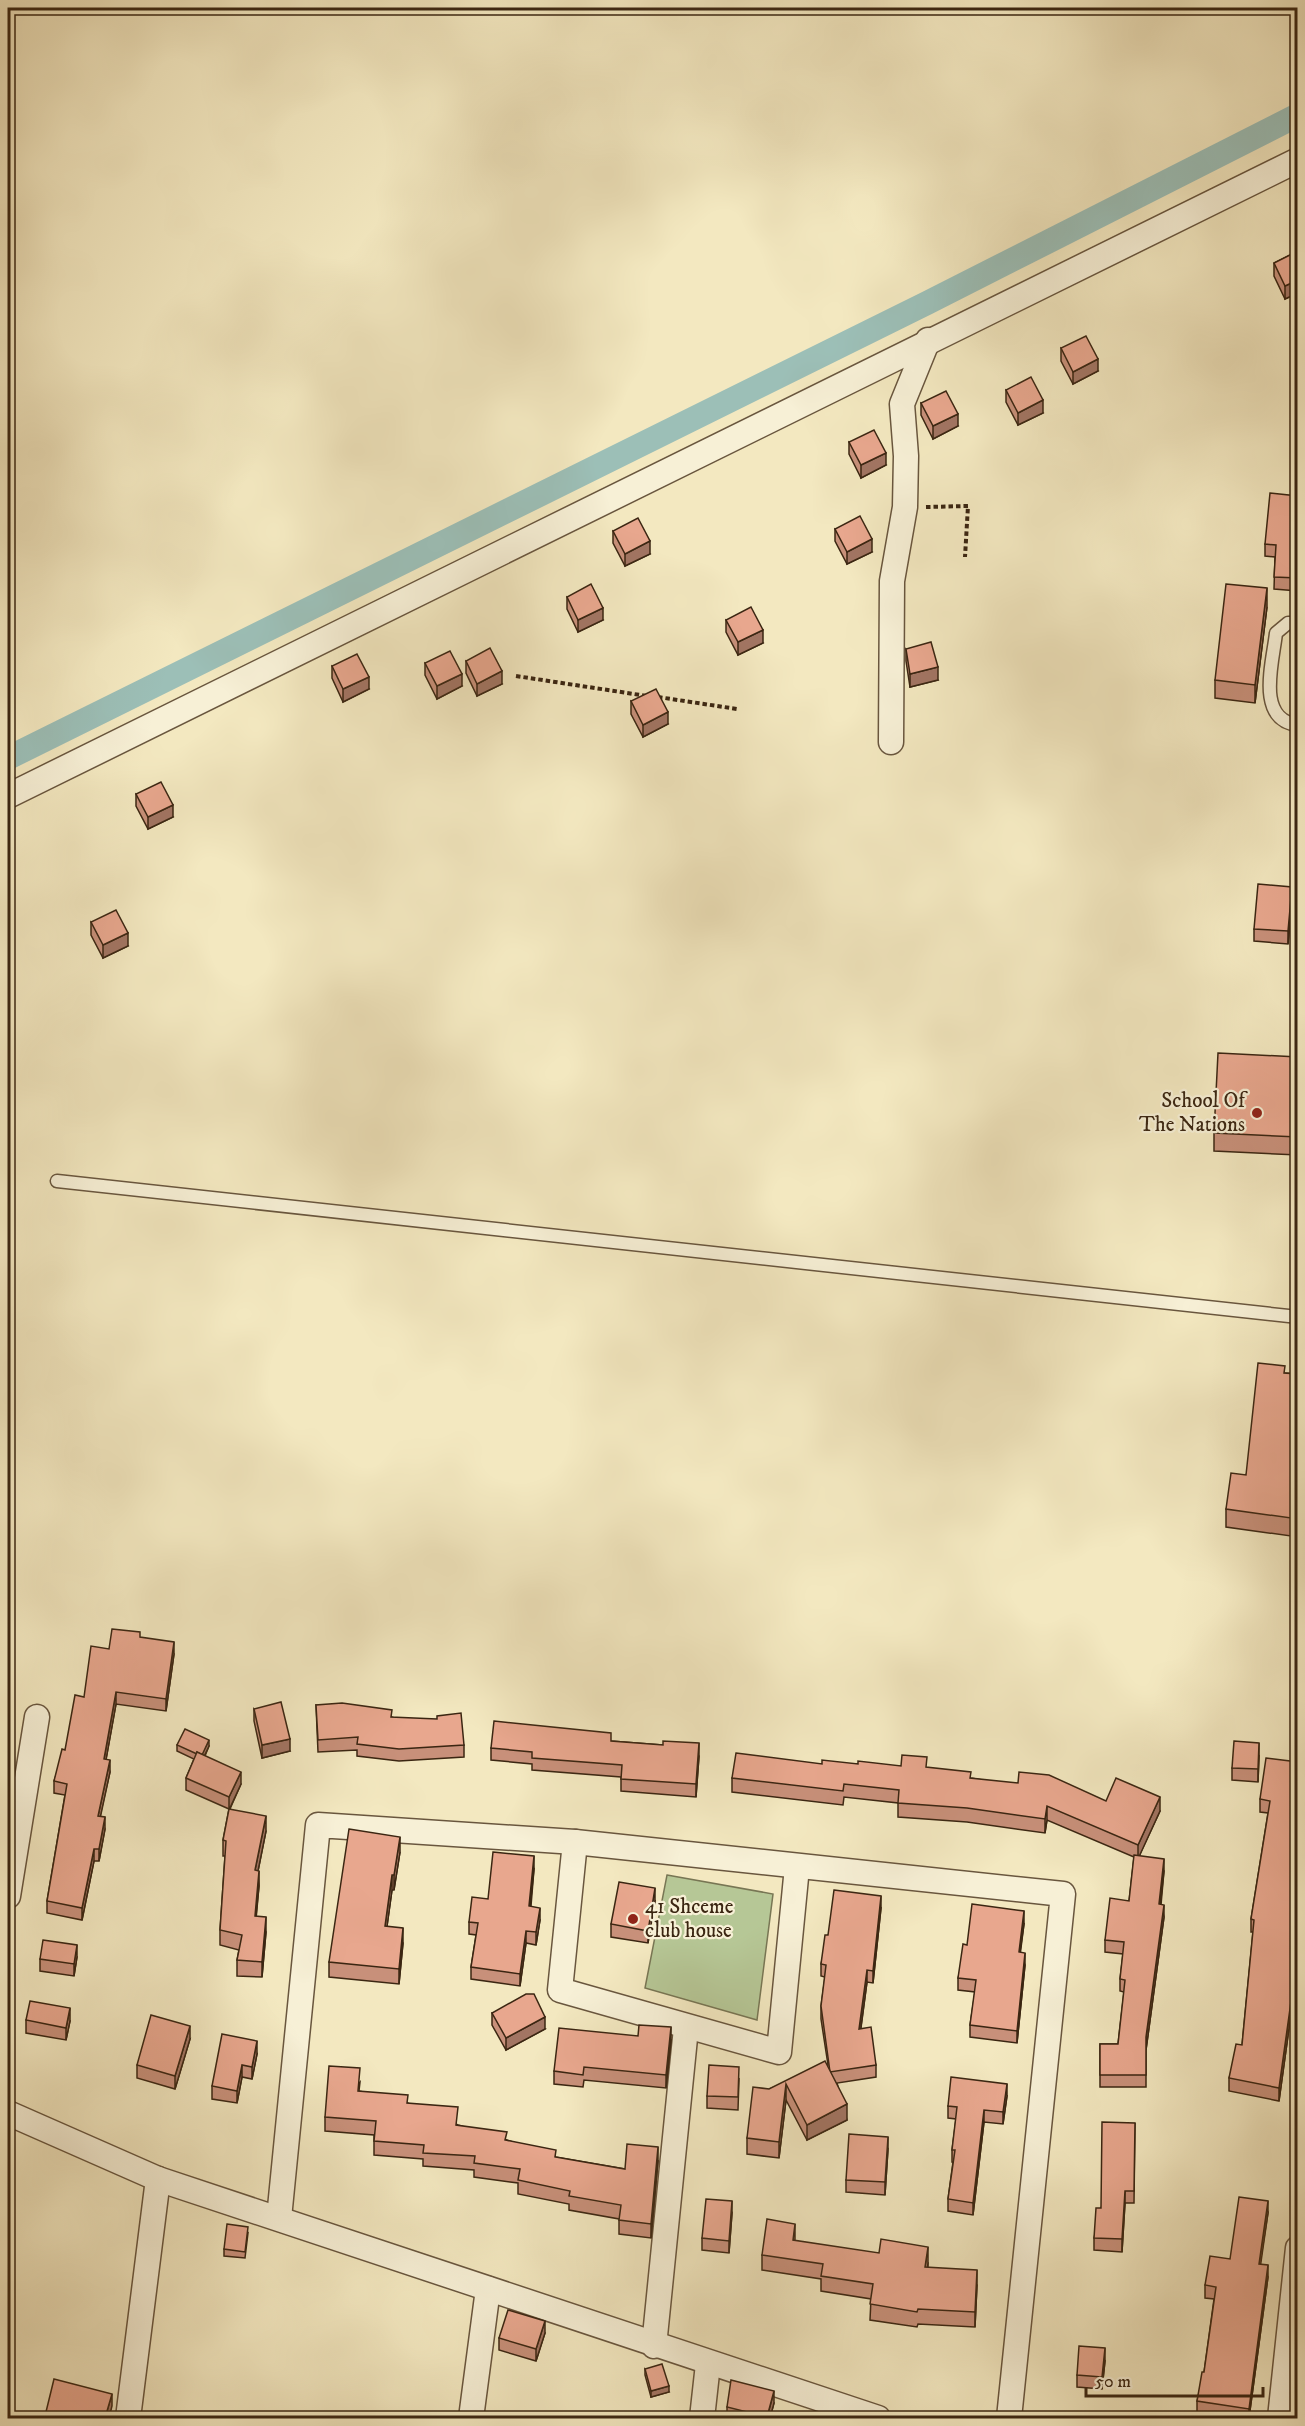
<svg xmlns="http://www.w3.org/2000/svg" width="1305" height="2426" viewBox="0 0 1305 2426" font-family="'IM FELL DW Pica',serif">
<rect width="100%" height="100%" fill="#f3e8c0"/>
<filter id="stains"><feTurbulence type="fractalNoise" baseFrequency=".00333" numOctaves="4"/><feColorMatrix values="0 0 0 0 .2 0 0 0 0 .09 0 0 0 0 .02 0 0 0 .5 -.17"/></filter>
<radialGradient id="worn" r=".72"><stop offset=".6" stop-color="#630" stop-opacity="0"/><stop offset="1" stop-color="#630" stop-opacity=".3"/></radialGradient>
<polygon fill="#b6c796" stroke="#787654" stroke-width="1.5" points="667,1875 773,1894 757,2020 645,1988"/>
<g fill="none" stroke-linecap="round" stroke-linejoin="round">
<polyline stroke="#9cbfb7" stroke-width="24" points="8,758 927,303 1298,115"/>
<g stroke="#69563e" stroke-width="15">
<g id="lane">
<path d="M1298,623H1288L1276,633C1273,662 1255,720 1298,725"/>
<polyline points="57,1181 1298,1317"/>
</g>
</g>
<g stroke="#69563e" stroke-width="27">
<g id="street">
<polyline points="891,742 892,581 905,507 906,456 902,404 928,340"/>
<polyline points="8,796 1298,160"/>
<polyline points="575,1842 560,1990 779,2052 797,1867"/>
<polyline points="8,1896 37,1717"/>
<polyline points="8,2113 158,2179 878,2418"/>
<polyline points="279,2218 318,1825 575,1842 1063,1894 1009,2418"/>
<polyline points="654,2346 686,2028"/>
<polyline points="128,2418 158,2179"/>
<polyline points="471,2418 488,2289"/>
<polyline points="702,2418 708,2364"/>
<polyline points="1280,2418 1298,2248"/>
</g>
</g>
<g stroke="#3b2612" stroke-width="4" stroke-dasharray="4.5 3" stroke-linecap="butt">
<polyline points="926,507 968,506 965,557"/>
<polyline points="516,676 647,696"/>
<polyline points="658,697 737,709"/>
</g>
<use href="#lane" stroke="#f7f0d6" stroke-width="12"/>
<use href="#street" stroke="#f7f0d6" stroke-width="24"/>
</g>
<g fill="#c8907a" stroke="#3b2612" stroke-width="1.5">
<polygon points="1298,251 1298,293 1285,299 1274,276 1274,263"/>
<polygon points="1061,348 1098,371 1073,384 1061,361"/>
<polygon points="1006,390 1043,413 1018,425 1006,402"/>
<polygon points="921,403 958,426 933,439 921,415"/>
<polygon points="849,442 886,465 861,478 849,454"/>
<polygon points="1298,496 1298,591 1274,589 1275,557 1265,556 1265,544"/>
<polygon points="835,529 872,552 847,564 835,541"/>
<polygon points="613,531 650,554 625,566 613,543"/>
<polygon points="567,597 603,620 578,632 567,609"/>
<polygon points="1267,607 1255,703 1215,698 1215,680"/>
<polygon points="726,620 763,643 738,655 726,632"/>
<polygon points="906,649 938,680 910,687 906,661"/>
<polygon points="466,661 502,684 477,696 466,673"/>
<polygon points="425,663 462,686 437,699 425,675"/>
<polygon points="332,666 369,689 343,702 332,678"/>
<polygon points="631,701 668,724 643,737 631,714"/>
<polygon points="136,794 173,817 148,829 136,806"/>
<polygon points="1292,899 1288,944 1254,941 1254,929"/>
<polygon points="91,922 128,946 103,958 91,935"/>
<polygon points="1298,1057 1298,1155 1214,1151 1214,1133"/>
<polygon points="1298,1163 1298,1193 1296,1192 1296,1175"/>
<polygon points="1285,1373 1298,1374 1298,1537 1226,1527 1226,1509 1246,1475"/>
<polygon points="140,1638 174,1654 166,1711 116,1704 106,1759 110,1772 100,1816 105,1829 99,1861 94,1861 82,1920 47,1913 47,1901 65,1795 54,1793 54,1781 65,1750 109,1649"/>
<polygon points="316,1705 392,1717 464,1745 464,1757 399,1761 357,1756 357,1750 318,1752"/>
<polygon points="254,1709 290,1751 262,1758 254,1721"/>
<polygon points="611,1741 663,1745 699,1756 696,1797 621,1791 621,1777 532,1770 532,1764 491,1760 491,1748"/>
<polygon points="177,1745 209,1746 205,1756 241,1784 230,1809 266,1831 258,1871 259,1886 256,1916 266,1932 262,1977 237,1976 237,1960 239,1950 220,1945 220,1930 225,1856 223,1856 223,1840 229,1809 186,1790 186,1778 194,1759 177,1751"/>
<polygon points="1259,1756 1258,1782 1232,1780 1232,1768"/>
<polygon points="1298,1762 1298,1963 1279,2101 1229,2091 1229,2078 1242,2045 1253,1932 1251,1932 1251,1919 1268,1813 1260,1812 1260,1799"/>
<polygon points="822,1764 858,1764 927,1768 971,1778 1160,1811 1139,1856 1164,1871 1161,1905 1164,1917 1146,2050 1146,2087 1100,2087 1100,2044 1118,2044 1124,1992 1120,1991 1120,1979 1123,1954 1105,1952 1105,1940 1129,1901 1134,1857 1047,1820 1045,1833 967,1822 898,1817 898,1803 844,1797 843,1805 732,1792 732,1778"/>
<polygon points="400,1852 394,1890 392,1890 387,1926 403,1943 399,1984 329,1977 329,1962"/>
<polygon points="534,1869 531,1906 540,1920 536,1945 526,1943 520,1986 471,1979 471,1967 476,1935 469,1934 469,1922 488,1899"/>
<polygon points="655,1901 648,1943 611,1937 611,1924"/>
<polygon points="881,1908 873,1983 867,1982 861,2028 876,2065 876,2077 837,2083 847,2120 807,2140 786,2100 779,2158 747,2154 747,2138 769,2089 828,2065 821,2019 821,2006 825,1977 821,1976 821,1964 828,1935"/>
<polygon points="1024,1924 1020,1952 1025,1965 1017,2043 970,2037 970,2025 975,1992 958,1990 958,1978 967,1945"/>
<polygon points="77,1957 74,1976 40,1971 40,1959"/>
<polygon points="492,2013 545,2029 506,2050 492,2025"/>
<polygon points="26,2020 70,2021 66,2040 26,2033"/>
<polygon points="190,2039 175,2089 137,2078 137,2065"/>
<polygon points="671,2040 666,2088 584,2080 583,2087 554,2084 554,2071"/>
<polygon points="257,2054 252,2079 242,2077 237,2103 212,2099 212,2086"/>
<polygon points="739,2079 738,2110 707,2108 707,2096"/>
<polygon points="360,2082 359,2091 408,2103 458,2125 507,2140 556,2157 625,2169 658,2161 651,2238 619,2234 619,2219 569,2210 569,2204 518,2194 518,2183 474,2177 474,2170 423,2166 423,2159 374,2155 374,2135 325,2131 325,2117"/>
<polygon points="1007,2096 1003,2124 984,2122 973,2215 948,2211 948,2199 953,2162 952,2162 952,2150 956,2119 948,2118 948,2106"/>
<polygon points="1135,2123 1134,2203 1125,2203 1122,2252 1094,2250 1094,2238 1101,2208"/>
<polygon points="888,2149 885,2195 846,2192 846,2180"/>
<polygon points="732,2213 729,2253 702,2250 702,2238"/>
<polygon points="1268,2213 1260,2264 1268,2277 1249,2418 1233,2418 1197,2413 1197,2401 1204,2372 1214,2299 1205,2298 1205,2285 1230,2259"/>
<polygon points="248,2233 245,2258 224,2256 224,2249"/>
<polygon points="795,2241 928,2263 928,2268 977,2285 975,2327 918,2324 917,2327 870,2320 871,2299 821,2291 821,2279 762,2270 762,2255"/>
<polygon points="545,2333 536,2361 499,2350 499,2338"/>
<polygon points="1105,2361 1102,2389 1077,2387 1077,2375"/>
<polygon points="645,2369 669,2392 651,2397 645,2375"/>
<polygon points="774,2403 770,2418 727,2418 727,2407"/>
</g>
<g fill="#a27563" stroke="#3b2612" stroke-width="1.5">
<polygon points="1298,280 1298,293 1285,299 1285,286"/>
<polygon points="1098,359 1098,371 1073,384 1073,372"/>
<polygon points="1043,400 1043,413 1018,425 1018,413"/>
<polygon points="958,414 958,426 933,439 933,426"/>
<polygon points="886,453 886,465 861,478 861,465"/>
<polygon points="872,539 872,552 847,564 847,552"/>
<polygon points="650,541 650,554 625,566 625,554"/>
<polygon points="1267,588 1267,607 1255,703 1255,685"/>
<polygon points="603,608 603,620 578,632 578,620"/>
<polygon points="763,630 763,643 738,655 738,642"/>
<polygon points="938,667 938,680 910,687 910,674"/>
<polygon points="502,671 502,684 477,696 477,684"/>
<polygon points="462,674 462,686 437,699 437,686"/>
<polygon points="369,677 369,689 343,702 343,689"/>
<polygon points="668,712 668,724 643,737 643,725"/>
<polygon points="173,805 173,817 148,829 148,817"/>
<polygon points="1292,887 1292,899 1288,944 1288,931"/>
<polygon points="128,933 128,946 103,958 103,945"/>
<polygon points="174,1642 174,1654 166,1711 166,1699"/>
<polygon points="116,1692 116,1704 104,1771 104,1759"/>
<polygon points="290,1739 290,1751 262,1758 262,1745"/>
<polygon points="209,1740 209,1746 201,1763 201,1756"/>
<polygon points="699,1743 699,1756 696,1797 696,1784"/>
<polygon points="1259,1743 1259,1756 1258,1782 1258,1769"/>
<polygon points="110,1760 110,1772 98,1828 98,1816"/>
<polygon points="241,1772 241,1784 229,1810 229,1797"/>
<polygon points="1160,1797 1160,1811 1138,1859 1138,1845"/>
<polygon points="1047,1806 1047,1820 1045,1833 1045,1819"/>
<polygon points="266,1816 266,1831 255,1886 255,1870"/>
<polygon points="105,1817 105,1829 99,1861 99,1849"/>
<polygon points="400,1837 400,1852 394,1890 394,1875"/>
<polygon points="94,1849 94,1861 82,1920 82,1908"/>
<polygon points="534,1856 534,1869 529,1918 529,1906"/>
<polygon points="1164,1859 1164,1871 1159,1917 1159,1904"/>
<polygon points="259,1871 259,1886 255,1931 255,1916"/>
<polygon points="392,1875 392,1890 385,1941 385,1926"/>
<polygon points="655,1888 655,1901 648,1943 648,1931"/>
<polygon points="881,1896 881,1908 873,1983 873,1971"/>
<polygon points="1164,1905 1164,1917 1146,2050 1146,2037"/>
<polygon points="540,1908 540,1920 536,1945 536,1932"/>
<polygon points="1024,1911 1024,1924 1019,1964 1019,1952"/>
<polygon points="266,1917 266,1932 262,1977 262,1962"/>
<polygon points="403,1928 403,1943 399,1984 399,1969"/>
<polygon points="526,1931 526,1943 520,1986 520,1974"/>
<polygon points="77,1945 77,1957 74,1976 74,1964"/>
<polygon points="1298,1951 1298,1963 1279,2101 1279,2088"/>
<polygon points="1025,1953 1025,1965 1017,2043 1017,2031"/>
<polygon points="867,1970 867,1982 859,2041 859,2029"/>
<polygon points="70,2008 70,2021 66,2040 66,2028"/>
<polygon points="545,2017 545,2029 506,2050 506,2038"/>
<polygon points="190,2026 190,2039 175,2089 175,2076"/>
<polygon points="671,2027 671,2040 666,2088 666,2075"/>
<polygon points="257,2041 257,2054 252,2079 252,2067"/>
<polygon points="242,2065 242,2077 237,2103 237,2091"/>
<polygon points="786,2084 786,2100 779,2158 779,2142"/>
<polygon points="1007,2084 1007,2096 1003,2124 1003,2112"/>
<polygon points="847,2104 847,2120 807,2140 807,2125"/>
<polygon points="984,2110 984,2122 973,2215 973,2203"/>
<polygon points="888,2137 888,2149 885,2195 885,2182"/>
<polygon points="658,2147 658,2161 651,2238 651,2224"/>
<polygon points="1125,2191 1125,2203 1122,2252 1122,2239"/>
<polygon points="732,2201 732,2213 729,2253 729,2241"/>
<polygon points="1268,2201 1268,2213 1259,2276 1259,2264"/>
<polygon points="795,2224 795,2239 793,2256 793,2240"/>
<polygon points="928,2247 928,2263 925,2283 925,2267"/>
<polygon points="1268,2265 1268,2277 1249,2418 1249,2409"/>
<polygon points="977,2270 977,2285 975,2327 975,2312"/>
<polygon points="545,2321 545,2333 536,2361 536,2349"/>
<polygon points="1105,2348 1105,2361 1102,2389 1102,2377"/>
<polygon points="669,2386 669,2392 651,2397 651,2391"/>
<polygon points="774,2391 774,2403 770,2418 767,2418"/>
<polygon points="112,2394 112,2406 109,2418 105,2418"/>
</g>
<g fill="#e8a78e" stroke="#3b2612" stroke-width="1.5">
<polygon points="1298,251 1298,280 1285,286 1274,263"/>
<polygon points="1086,336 1098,359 1073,372 1061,348"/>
<polygon points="1031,377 1043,400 1018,413 1006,390"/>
<polygon points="946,391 958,414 933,426 921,403"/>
<polygon points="874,430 886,453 861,465 849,442"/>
<polygon points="1270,493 1298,496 1298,578 1274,577 1276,545 1265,544"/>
<polygon points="860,516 872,539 847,552 835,529"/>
<polygon points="638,518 650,541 625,554 613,531"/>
<polygon points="591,584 603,608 578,620 567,597"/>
<polygon points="1226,584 1267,588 1255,685 1215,680"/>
<polygon points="751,607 763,630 738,642 726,620"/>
<polygon points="931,642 938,667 910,674 906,649"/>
<polygon points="490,648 502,671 477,684 466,661"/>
<polygon points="450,651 462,674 437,686 425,663"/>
<polygon points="357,654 369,677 343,689 332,666"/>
<polygon points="656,689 668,712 643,725 631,701"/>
<polygon points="161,782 173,805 148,817 136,794"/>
<polygon points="1258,884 1292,887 1288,931 1254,929"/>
<polygon points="116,910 128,933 103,945 91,922"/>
<polygon points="1218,1053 1298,1057 1298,1137 1214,1133"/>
<polygon points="1298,1163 1298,1175 1296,1175"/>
<polygon points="1258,1363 1285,1366 1284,1373 1298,1374 1298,1519 1226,1509 1231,1473 1246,1475"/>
<polygon points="112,1629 140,1632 140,1637 174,1642 166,1699 116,1692 104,1759 110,1760 98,1816 105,1817 99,1849 94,1849 82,1908 47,1901 67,1784 54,1781 62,1749 65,1750 75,1695 84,1697 91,1646 109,1649"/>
<polygon points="281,1702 290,1739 262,1745 254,1709"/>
<polygon points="342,1703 392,1710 391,1717 437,1719 437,1716 461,1713 464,1745 399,1749 357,1744 358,1737 318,1740 316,1705"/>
<polygon points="494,1721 611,1733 611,1741 663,1745 663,1741 699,1743 696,1784 621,1779 622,1765 532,1758 532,1752 491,1748"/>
<polygon points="185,1729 209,1740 202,1755 197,1752 197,1754 177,1745"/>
<polygon points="1234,1741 1259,1743 1258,1769 1232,1768"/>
<polygon points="197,1752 241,1772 229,1797 186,1778"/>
<polygon points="736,1753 822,1764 822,1760 858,1764 858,1761 901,1766 902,1755 927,1757 926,1767 971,1772 970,1778 1018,1783 1019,1772 1049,1775 1106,1801 1116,1778 1160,1797 1138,1845 1047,1806 1045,1819 967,1808 898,1803 899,1790 844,1784 843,1791 732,1778"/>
<polygon points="1266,1758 1298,1762 1298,1951 1279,2088 1229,2078 1236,2044 1242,2045 1254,1920 1251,1919 1270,1801 1260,1799"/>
<polygon points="229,1809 266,1816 255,1870 259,1871 255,1916 266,1917 262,1962 237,1960 242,1935 220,1930 226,1841 223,1840"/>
<polygon points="349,1829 400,1837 394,1875 392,1875 385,1926 403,1928 399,1969 329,1962"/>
<polygon points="493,1852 534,1856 529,1906 540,1908 536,1932 526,1931 520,1974 471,1967 478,1923 469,1922 472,1897 488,1899"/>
<polygon points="1134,1855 1164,1859 1159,1904 1164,1905 1146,2037 1146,2075 1100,2075 1100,2044 1118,2044 1125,1980 1120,1979 1124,1942 1105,1940 1110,1898 1129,1901"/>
<polygon points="619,1882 655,1888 648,1931 611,1924"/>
<polygon points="834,1890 881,1896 873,1971 867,1970 859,2029 871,2027 876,2065 830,2072 821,2006 826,1965 821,1964 825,1935 828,1935"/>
<polygon points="972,1904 1024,1911 1019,1952 1025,1953 1017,2031 970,2025 976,1980 958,1978 963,1944 967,1945"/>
<polygon points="43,1940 77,1945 74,1964 40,1959"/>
<polygon points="526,1994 534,1994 545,2017 506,2038 492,2013"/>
<polygon points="30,2001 70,2008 66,2028 26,2020"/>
<polygon points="151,2015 190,2026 175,2076 137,2065"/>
<polygon points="639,2025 671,2027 666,2075 584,2067 583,2075 554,2071 559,2028 638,2036"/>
<polygon points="222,2034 257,2041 252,2067 242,2065 237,2091 212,2086"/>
<polygon points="825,2061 847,2104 807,2125 786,2084 779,2142 747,2138 753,2087 769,2089"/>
<polygon points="709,2065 739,2067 738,2097 707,2096"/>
<polygon points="329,2066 360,2068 358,2091 408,2095 407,2103 458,2107 456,2125 507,2132 505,2140 556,2150 555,2157 625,2169 627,2144 658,2147 651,2224 619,2220 621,2205 569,2196 570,2191 518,2180 520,2169 474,2163 475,2156 423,2153 424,2145 374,2141 376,2121 325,2117"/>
<polygon points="951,2077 1007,2084 1003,2112 984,2110 973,2203 948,2199 955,2150 952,2150 957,2107 948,2106"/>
<polygon points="1102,2122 1135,2123 1134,2191 1125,2191 1122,2239 1094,2238 1096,2208 1101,2208"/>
<polygon points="849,2134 888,2137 885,2182 846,2180"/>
<polygon points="1239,2197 1268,2201 1259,2264 1268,2265 1249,2409 1197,2401 1202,2372 1204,2372 1216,2287 1205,2285 1210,2256 1230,2259"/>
<polygon points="706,2199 732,2201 729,2241 702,2238"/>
<polygon points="767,2219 795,2224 793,2240 879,2253 881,2239 928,2247 925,2267 977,2270 975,2312 918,2309 917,2312 870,2304 873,2284 821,2276 823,2264 762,2255"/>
<polygon points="227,2224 248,2227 245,2252 224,2249"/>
<polygon points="508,2310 545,2321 536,2349 499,2338"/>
<polygon points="1079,2346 1105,2348 1102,2377 1077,2375"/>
<polygon points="662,2364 669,2386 651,2391 645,2369"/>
<polygon points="54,2379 112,2394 105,2418 52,2418 45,2416"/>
<polygon points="731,2380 774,2391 767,2417 727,2407"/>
</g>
<g fill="#8f2418" stroke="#f7f0d6" stroke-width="2">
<circle cx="1257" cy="1113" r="6"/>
<circle cx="633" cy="1919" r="6"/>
</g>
<g text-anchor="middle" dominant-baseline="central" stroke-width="4.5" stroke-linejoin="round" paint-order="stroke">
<g font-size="21" fill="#3b2612" stroke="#f7f0d6" text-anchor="end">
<text x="1245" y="1101">School Of<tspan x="1245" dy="24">The Nations</tspan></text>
<text x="645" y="1907" text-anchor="start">41 Shceme<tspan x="645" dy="24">club house</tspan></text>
</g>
</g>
<rect width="1305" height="2426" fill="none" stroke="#f3e8c0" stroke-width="30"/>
<rect x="9" y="9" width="1287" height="2408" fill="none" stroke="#3b2612" stroke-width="3"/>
<rect x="15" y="15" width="1275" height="2396" fill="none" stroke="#3b2612" stroke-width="1.5"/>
<path d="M1086 2387v9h177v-9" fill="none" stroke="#3b2612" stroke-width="3"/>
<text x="1095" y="2387" font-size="18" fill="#3b2612" stroke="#f7f0d6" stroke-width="4.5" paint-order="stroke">50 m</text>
<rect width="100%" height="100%" filter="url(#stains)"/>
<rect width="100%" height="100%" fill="url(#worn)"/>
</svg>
